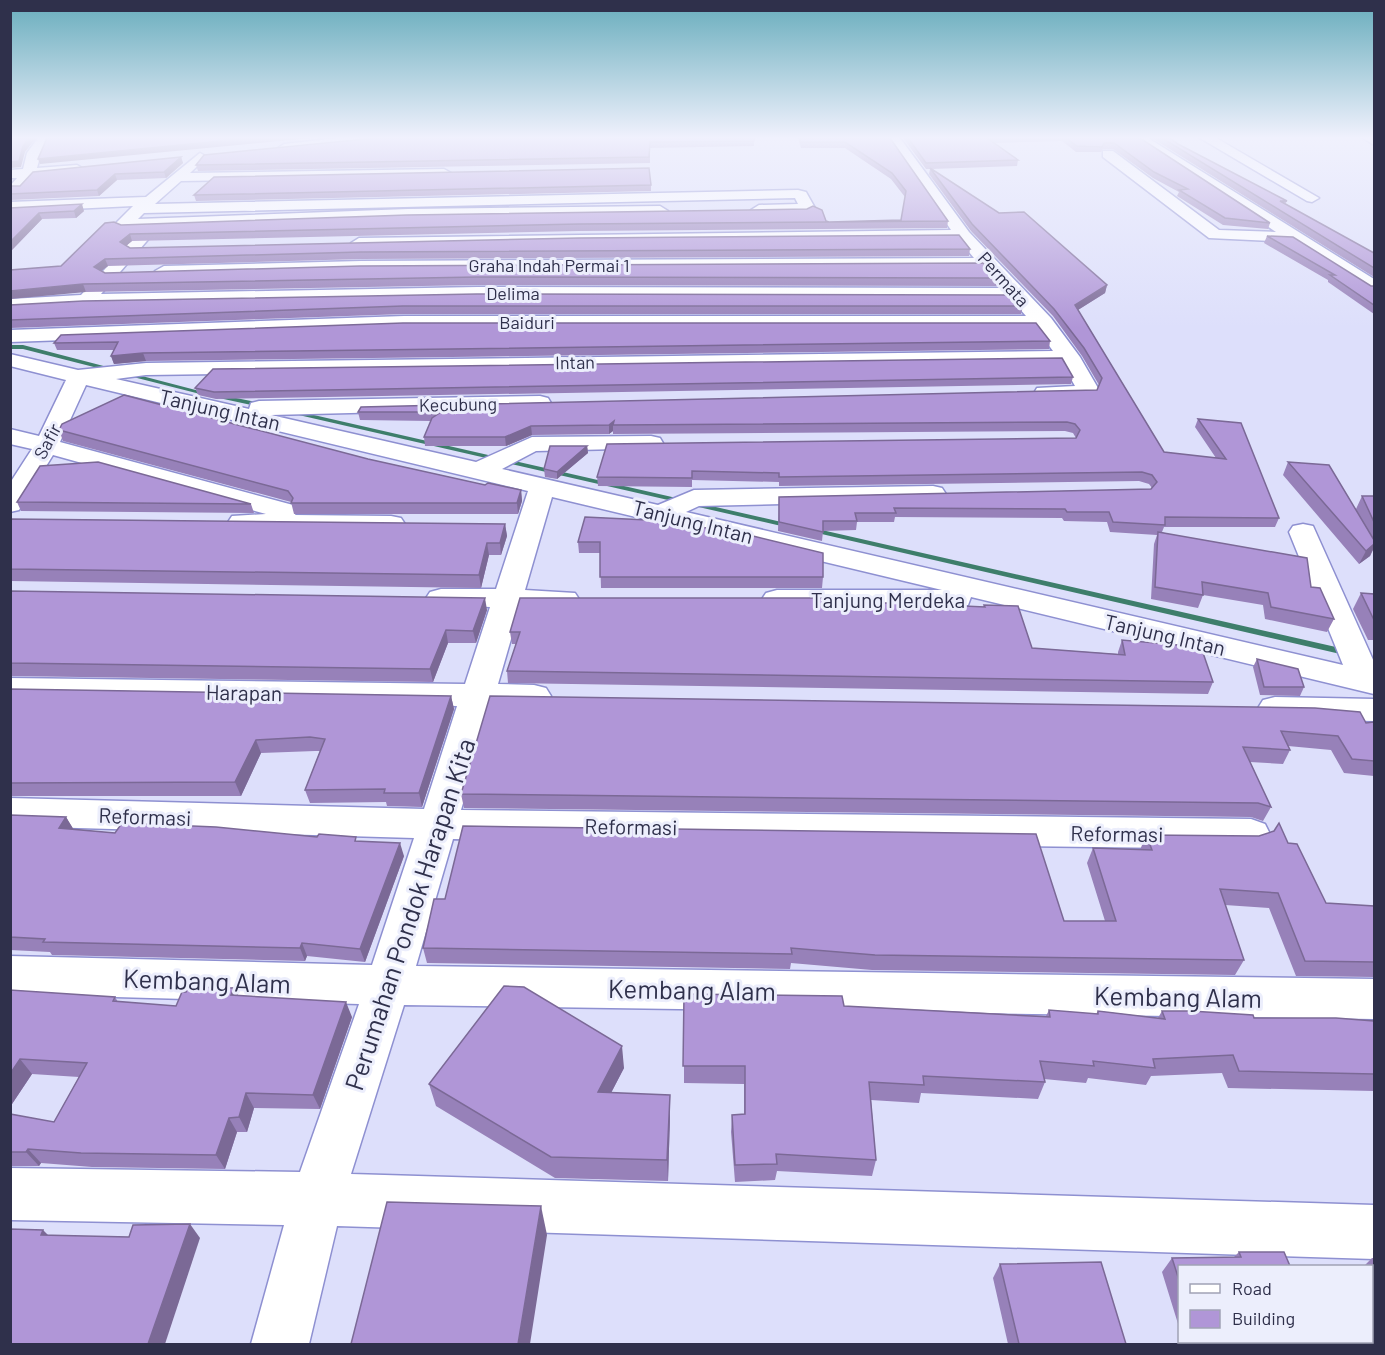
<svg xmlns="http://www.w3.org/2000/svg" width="1385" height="1355" viewBox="0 0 1385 1355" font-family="Barlow,sans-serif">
<rect width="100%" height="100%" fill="#dddffb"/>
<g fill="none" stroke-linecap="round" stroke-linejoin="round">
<g fill="#3e7e6b" fill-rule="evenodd">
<polygon points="10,345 23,345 211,394 208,396 23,349 10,349"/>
<polygon points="221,395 261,403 264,405 261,407 219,398 219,396"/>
<polygon points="292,410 790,524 794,526 790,528 290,413 290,411"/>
<polygon points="810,528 813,528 1349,650 1353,653 1349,656 813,532 809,530"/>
</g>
<g stroke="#8e90d1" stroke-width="3">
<g id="minor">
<polygon points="38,138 50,138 41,153 37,168 77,165 84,169 77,173 33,176 21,191 11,191 10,186 17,178 10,178 10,170 23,169 27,153"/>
<polygon points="339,138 382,138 376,142 284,152 278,148 284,144"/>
<path d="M888,138H900L969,232L1051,318L1080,357L1098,388L1093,397L1037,398L1034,393L1037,388L1075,386L1062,363L146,375L116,379L249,409L251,403L259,401L540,396L548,398L551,403L548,408L271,415L476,462L532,437L651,436L660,438L663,443L660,448L536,451L502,469L658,505L694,490L933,486L942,488L946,494L942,500L699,506L686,512L1343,665L1289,532L1293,526L1303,524L1313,526L1374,662V694L971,597L968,605L957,608H777L766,605L762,599L766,593L777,590H942L552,497L525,590L575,593L579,599L575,605L564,608H520L498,684L534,685L546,688L551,696L546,704L534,707L491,706L461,810L1251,819L1265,824L1270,834L1265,844L1251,849L453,839L416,966L1374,979V1019L404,1005L351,1174L1374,1205V1259L337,1226L309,1344H251L284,1225L10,1220V1168L300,1172L359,1004L10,994V956L372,965L414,838L10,826V798L424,809L457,706L10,700V678L465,684L490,607L430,604L426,598L430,592L441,589H496L528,491L86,385L60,442L293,505L297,511L295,515L391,516L401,518L405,524L401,530L391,532L242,530L232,528L228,522L232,516L266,514L53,455L19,510L10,512V483L32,449L10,444V429L39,436L66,380L10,366V354L78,370L146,363L1053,351L1036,328H404L10,342V330L404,316H1026L1012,300L478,299L86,306L10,311V299L81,295L143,228L123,229L115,224L133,206L10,212V202L146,197L200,153L207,157L190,173L444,169L451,173L444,177L181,181L155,204L798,190L806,192L815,208C808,215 758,217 751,210L759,205L798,204L795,198L144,213L138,219L408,209L660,206L668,211L660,216L408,219L149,228L154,232L152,235L101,294L478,287L1002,288L983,268L361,271L164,276L155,271L164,266L361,261L974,258L959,240L579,243L359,248L351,243L359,238L951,230Z"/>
<polygon points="1133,138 1148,138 1374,279 1374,292 1368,291 1291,242 1209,238 1103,157 1103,151 1113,151 1219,230 1276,232"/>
<polygon points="1200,138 1216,138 1319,198 1312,202 1307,201"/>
<polygon points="1363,138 1374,138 1374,145"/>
<polygon points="1275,697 1374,699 1374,721 1275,719 1263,716 1258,708 1263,700"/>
</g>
</g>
<use href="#minor" fill="#fff" fill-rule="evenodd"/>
</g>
<g fill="#9781b9">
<polygon points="376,138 754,138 754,146 650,148 650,163 198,171 196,165"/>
<polygon points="798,138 890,138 948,221 947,228 579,231 132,241 126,246 130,248 970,249 969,256 361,259 108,266 101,271 105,273 998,278 997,286 478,285 86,292 61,266 121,225 826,221 829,222 901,220 905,197 891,179 845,148 801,148"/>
<polygon points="903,138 1140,138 1270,223 1268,229 1223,225 1177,196 1179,192 1153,178 1113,149 1103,149 1101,152 1076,152 1062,141 993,143 1018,160 1017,166 931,169 1107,285 1105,293 1078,310 1164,452 1216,458 1195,427 1198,419 1279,518 1275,527 1164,527 1162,532 1311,587 1334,619 1327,632 1265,619 1263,605 1203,595 1198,608 1151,599 1154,544 1157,535 1110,532 1107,522 1064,521 1062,518 895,517 894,522 857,522 856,530 823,531 822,541 778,531 779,497 1151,489 1152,488 1149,484 1139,481 779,486 779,482 692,480 692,487 598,486 597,477 1076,438 1073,433 1065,431 613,434 613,431 609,434 532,435 506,446 425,446 424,437 431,421 360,420 358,412 1097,390 1099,385 1082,356 1053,316 971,231 929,174 930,169 926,169"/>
<polygon points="1152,138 1170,138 1178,144 1287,201 1285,204 1374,253 1374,277"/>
<polygon points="181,157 183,163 166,178 117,180 99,196 10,200 10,186 20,186"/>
<polygon points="651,185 651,191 196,201 194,195"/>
<polygon points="10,208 84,211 76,218 42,219 10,252"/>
<polygon points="1267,236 1371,286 1374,286 1374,314 1328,282 1328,280 1264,243"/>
<polygon points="10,305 1023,306 1021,314 404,314 10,328"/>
<polygon points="1050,341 1049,349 146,361 114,364 111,356 114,350 57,350 54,343"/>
<polygon points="1073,377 1071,384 216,399 198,395 195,388"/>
<polygon points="59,430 368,459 485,485 521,490 522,501 518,514 294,514 291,502 63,441"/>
<polygon points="587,446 588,453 557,479 545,477 544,469"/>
<polygon points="1288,462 1356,509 1362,496 1374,496 1374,549 1374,548 1370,556 1359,564 1283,475"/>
<polygon points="17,502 251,504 254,513 21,511"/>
<polygon points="10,519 505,524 507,536 501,555 489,555 481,588 10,581"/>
<polygon points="689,522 689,525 823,577 822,588 601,588 600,553 579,553 578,542"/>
<polygon points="10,591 487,610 476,643 448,643 433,682 10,676"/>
<polygon points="1361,593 1374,594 1374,640 1368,640 1353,609"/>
<polygon points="823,603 983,607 984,605 1032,648 1118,654 1118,652 1122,640 1213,682 1208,694 508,683 507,671 516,644 512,644 510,632"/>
<polygon points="1257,659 1304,687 1300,696 1260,695 1253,667"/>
<polygon points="10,689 451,696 454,709 422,807 387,806 386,802 310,803 305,790 320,751 315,751 261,753 241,796 10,796"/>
<polygon points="1374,722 1374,776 1344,773 1331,750 1288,746 1290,750 1283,764 1250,762 1271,807 1263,821 1251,817 464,808 461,794"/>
<polygon points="10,815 66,817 73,829 115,833 357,841 404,856 365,962 307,956 305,961 52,955 50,952 10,950"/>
<polygon points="1146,835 1288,843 1326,903 1374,906 1374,980 1374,977 1296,976 1269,908 1225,905 1244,960 1235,975 872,970 791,963 790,969 427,963 423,948 1064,921 1105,921 1087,863 1093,848 1140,850"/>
<polygon points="234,988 238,995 352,1017 320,1109 254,1108 247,1132 237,1132 225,1169 92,1167 41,1163 39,1166 10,1166 10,1114 54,1122 79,1077 32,1074 10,1107 10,990 115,997 118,1002 176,1006"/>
<polygon points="684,994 844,1006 1046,1016 1049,1010 1096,1014 1098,1011 1158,1018 1162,1011 1254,1018 1374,1021 1374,1091 1228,1088 1222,1073 1151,1076 1146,1085 1088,1078 1086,1083 1044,1079 1045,1082 1038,1099 921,1093 919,1103 871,1100 876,1160 872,1176 777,1171 775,1180 735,1182 731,1132 732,1115 744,1114 744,1084 684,1083"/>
<polygon points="624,1068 611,1093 670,1116 668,1181 555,1178 436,1106 429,1084"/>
<polygon points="1239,1252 1284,1252 1179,1266 1179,1327 1162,1272 1172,1258 1234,1257"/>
<polygon points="1372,1258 1374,1258 1374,1285 1371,1279 1371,1266 1366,1266 1365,1265"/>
<polygon points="1000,1264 1126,1344 1008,1344 993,1278"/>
<polygon points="1184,1341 1321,1341 1322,1344 1185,1344"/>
</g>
<g fill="#7b6996">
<polygon points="29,138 36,138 25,152 21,167 10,168 10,162"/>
<polygon points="251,138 310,138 40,164 38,159"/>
<polygon points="181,157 183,163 166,178 164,172"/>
<polygon points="115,174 117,180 99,196 97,190"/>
<polygon points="82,204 84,211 76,218 74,211"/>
<polygon points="39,213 42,219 10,252 10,242"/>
<polygon points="130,234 132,241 122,249 120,242"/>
<polygon points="105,259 108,266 97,274 94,267"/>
<polygon points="83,284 86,292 10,299 10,291"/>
<polygon points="1107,285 1105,293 1073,313 1075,305"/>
<polygon points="143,353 146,361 114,364 111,356"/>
<polygon points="614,421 613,425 613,431 609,434 609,425"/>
<polygon points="531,426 532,435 506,446 505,437"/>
<polygon points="587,446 588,453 557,479 557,472"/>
<polygon points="521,490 522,501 518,514 517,503"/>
<polygon points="505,524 507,536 501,555 500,543"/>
<polygon points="487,543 489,555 481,588 479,575"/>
<polygon points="1374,544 1374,547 1370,556 1359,564 1366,551"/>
<polygon points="485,598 487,610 476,643 473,631"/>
<polygon points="446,630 448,643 433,682 430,669"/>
<polygon points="451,696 454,709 422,807 419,793"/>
<polygon points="256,740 261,753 241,796 235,782"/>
<polygon points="66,817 74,830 59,828"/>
<polygon points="400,843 404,856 365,962 360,949"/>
<polygon points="302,943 307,956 305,961 300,948"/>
<polygon points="234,988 242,1003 231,995"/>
<polygon points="346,1002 352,1017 320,1109 313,1095"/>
<polygon points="622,1046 624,1068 600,1114 598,1092"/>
<polygon points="20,1059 32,1074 10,1107 10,1074"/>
<polygon points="246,1093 254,1108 247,1132 239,1117"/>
<polygon points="670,1095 670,1116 668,1181 667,1160"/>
<polygon points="229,1118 237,1132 225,1169 216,1155"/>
<polygon points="28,1149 41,1163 39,1166 26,1152"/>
<polygon points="541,1206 547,1235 530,1344 518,1344"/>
<polygon points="190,1224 200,1238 165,1344 148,1344"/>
<polygon points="43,1230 57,1244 41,1235"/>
</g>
<g fill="#b096d7" stroke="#7b6996" stroke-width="1.5">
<polygon points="10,138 29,138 23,146 19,161 10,162"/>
<polygon points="47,138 251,138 38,159"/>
<polygon points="376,138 754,138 754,141 650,142 649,157 196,165 204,155"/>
<polygon points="800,138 890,138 948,221 579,224 130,234 120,242 130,248 579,238 959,235 970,249 360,252 105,259 94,267 105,273 360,266 983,263 998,278 477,277 83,284 10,291 10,270 61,266 105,223 114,222 121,225 407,215 807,209 813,206 822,210 826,221 829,222 901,220 906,191 892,173 845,142 801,142"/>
<polygon points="908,138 987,138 1018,160 926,163"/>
<polygon points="1066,138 1140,138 1270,223 1225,218 1179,190 1188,189 1154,172 1114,143 1104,143 1102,147 1077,146"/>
<polygon points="1162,138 1170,138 1178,144 1287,201 1280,201 1374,253 1374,268"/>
<polygon points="181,157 164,172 115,174 97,190 10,194 10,186 20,186 33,172"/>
<polygon points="649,168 651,185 194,195 214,177"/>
<polygon points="930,168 999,213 1024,212 1107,285 1075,305 1164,452 1226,459 1198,419 1241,423 1279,518 1165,517 1165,525 1113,522 1109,512 1067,512 1065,509 894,508 896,513 855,513 857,521 823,521 823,532 779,522 779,497 1151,489 1157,482 1152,475 1142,472 779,477 779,473 692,471 692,478 597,477 607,444 1076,438 1080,430 1075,424 1067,422 613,425 614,421 609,425 531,426 505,437 424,437 432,418 441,412 358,412 361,407 1097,390 1102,378 1084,348 1054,309 972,224"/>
<polygon points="82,204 74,211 39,213 10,242 10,208"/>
<polygon points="1267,236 1293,237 1371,286 1374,286 1374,305 1330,275 1335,275"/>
<polygon points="477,294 1012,295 1023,306 403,306 10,320 10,305 83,301"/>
<polygon points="403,323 1036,323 1050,341 143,353 111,356 118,342 54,343 61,335"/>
<polygon points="1062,358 1073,377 214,392 195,388 213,369"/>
<polygon points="124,395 368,459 485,485 488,483 521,490 517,503 291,503 293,498 288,491 59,430 62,424"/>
<polygon points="550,446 587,446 557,472 544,469"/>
<polygon points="98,462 251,504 17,502 40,466"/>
<polygon points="1288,462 1329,465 1374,540 1374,544 1366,551"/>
<polygon points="1362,496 1374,496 1374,522"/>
<polygon points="585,517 689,522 689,525 753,536 823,553 823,577 600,577 600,542 578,542"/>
<polygon points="10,519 505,524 500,543 487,543 479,575 10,569"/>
<polygon points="1158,532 1307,558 1311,587 1320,588 1334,619 1271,607 1268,593 1202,582 1203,595 1155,587"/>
<polygon points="10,591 485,598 473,631 446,630 430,669 10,663"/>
<polygon points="1361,593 1374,594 1374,620"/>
<polygon points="520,598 823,598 823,603 898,603 985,607 984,605 1018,606 1032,648 1125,655 1122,640 1201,647 1213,682 507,671 520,632 510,632"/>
<polygon points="1257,659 1298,669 1304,687 1264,687"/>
<polygon points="10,689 451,696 419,793 384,793 385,789 305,790 325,739 310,737 256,740 235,782 10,783"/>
<polygon points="490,696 1315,708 1360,712 1366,723 1374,722 1374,761 1352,759 1338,736 1281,731 1290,750 1243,747 1271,807 1258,803 461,794"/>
<polygon points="10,815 66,817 59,828 115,833 122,823 216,827 317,837 319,834 356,837 355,841 400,843 360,949 302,943 300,948 43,942 45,939 10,937"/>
<polygon points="1279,823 1288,843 1297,844 1326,903 1374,906 1374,962 1305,961 1278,893 1220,889 1244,960 875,955 791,948 792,954 423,948 434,899 445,899 463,826 1036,834 1064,921 1116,921 1093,848 1152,850 1146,835 1259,836 1274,831"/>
<polygon points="504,986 524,987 622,1046 598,1092 670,1095 667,1160 551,1157 429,1084"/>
<polygon points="188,987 234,988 231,995 346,1002 313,1095 246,1093 239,1117 229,1118 216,1155 81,1153 28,1149 26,1152 10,1152 10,1114 54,1122 87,1063 20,1059 10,1074 10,990 115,997 113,1001 176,1006 182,992 186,992"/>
<polygon points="684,994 842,996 844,1006 1050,1017 1049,1010 1098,1014 1098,1011 1165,1019 1162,1011 1191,1011 1253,1015 1254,1018 1336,1018 1374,1021 1374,1074 1239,1071 1233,1055 1153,1059 1155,1068 1093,1061 1094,1066 1040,1061 1045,1082 923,1076 924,1085 869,1082 876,1160 776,1154 777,1164 735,1165 732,1115 745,1114 745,1066 683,1066"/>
<polygon points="387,1202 541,1206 518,1344 351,1344"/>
<polygon points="190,1224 148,1344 10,1344 10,1229 43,1230 41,1235 129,1237 133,1225"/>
<polygon points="1239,1252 1284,1252 1290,1266 1179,1266 1179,1280 1172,1258 1241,1257"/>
<polygon points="1101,1262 1126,1344 1019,1344 1000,1264"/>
<polygon points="1200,1341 1321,1341 1322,1344 1201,1344"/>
</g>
<linearGradient id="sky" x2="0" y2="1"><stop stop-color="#67acbc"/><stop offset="0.42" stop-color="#f0f1fd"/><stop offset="1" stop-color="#f0f1fd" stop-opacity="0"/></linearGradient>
<rect width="1385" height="328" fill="url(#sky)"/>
<g text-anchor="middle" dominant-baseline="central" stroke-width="6" stroke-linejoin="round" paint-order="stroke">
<g font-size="18" fill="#2f304b" stroke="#eceefc">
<text x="549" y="265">Graha Indah Permai 1</text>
<text transform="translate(1004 279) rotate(48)">Permata</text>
<text x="513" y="293">Delima</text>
<text x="527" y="322">Baiduri</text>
<text transform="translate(575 362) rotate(-1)">Intan</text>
<text transform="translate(458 404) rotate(-1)">Kecubung</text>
<text transform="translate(47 441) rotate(-62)">Safir</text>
</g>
<g font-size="21" fill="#2f304b" stroke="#eceefc">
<text transform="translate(220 409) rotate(13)">Tanjung Intan</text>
<text transform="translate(693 521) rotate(14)">Tanjung Intan</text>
<text x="888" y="599">Tanjung Merdeka</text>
<text transform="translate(1165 634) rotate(13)">Tanjung Intan</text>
<text transform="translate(244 692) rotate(1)">Harapan</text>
<text transform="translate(145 816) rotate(2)">Reformasi</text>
<text transform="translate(631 826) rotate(1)">Reformasi</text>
<text transform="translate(1117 833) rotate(1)">Reformasi</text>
</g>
<g font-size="26" fill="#2f304b" stroke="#eceefc">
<text transform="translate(409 914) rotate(-72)">Perumahan Pondok Harapan Kita</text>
<text transform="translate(207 980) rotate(2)">Kembang Alam</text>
<text transform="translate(692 989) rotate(1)">Kembang Alam</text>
<text transform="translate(1178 996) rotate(1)">Kembang Alam</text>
</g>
</g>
<rect width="1385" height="1355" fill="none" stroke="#2f304b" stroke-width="24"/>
<rect x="1178" y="1265" width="195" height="78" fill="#eceefc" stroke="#a0a2b5" stroke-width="1.5"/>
<rect x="1190" y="1284" width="30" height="9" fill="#ffffff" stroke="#a0a2b5" stroke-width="1.5"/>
<text x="1232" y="1295" font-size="18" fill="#2f304b">Road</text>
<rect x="1190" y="1310" width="30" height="18" fill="#b096d7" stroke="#a0a2b5" stroke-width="1.5"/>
<text x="1232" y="1325" font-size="18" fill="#2f304b">Building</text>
</svg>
